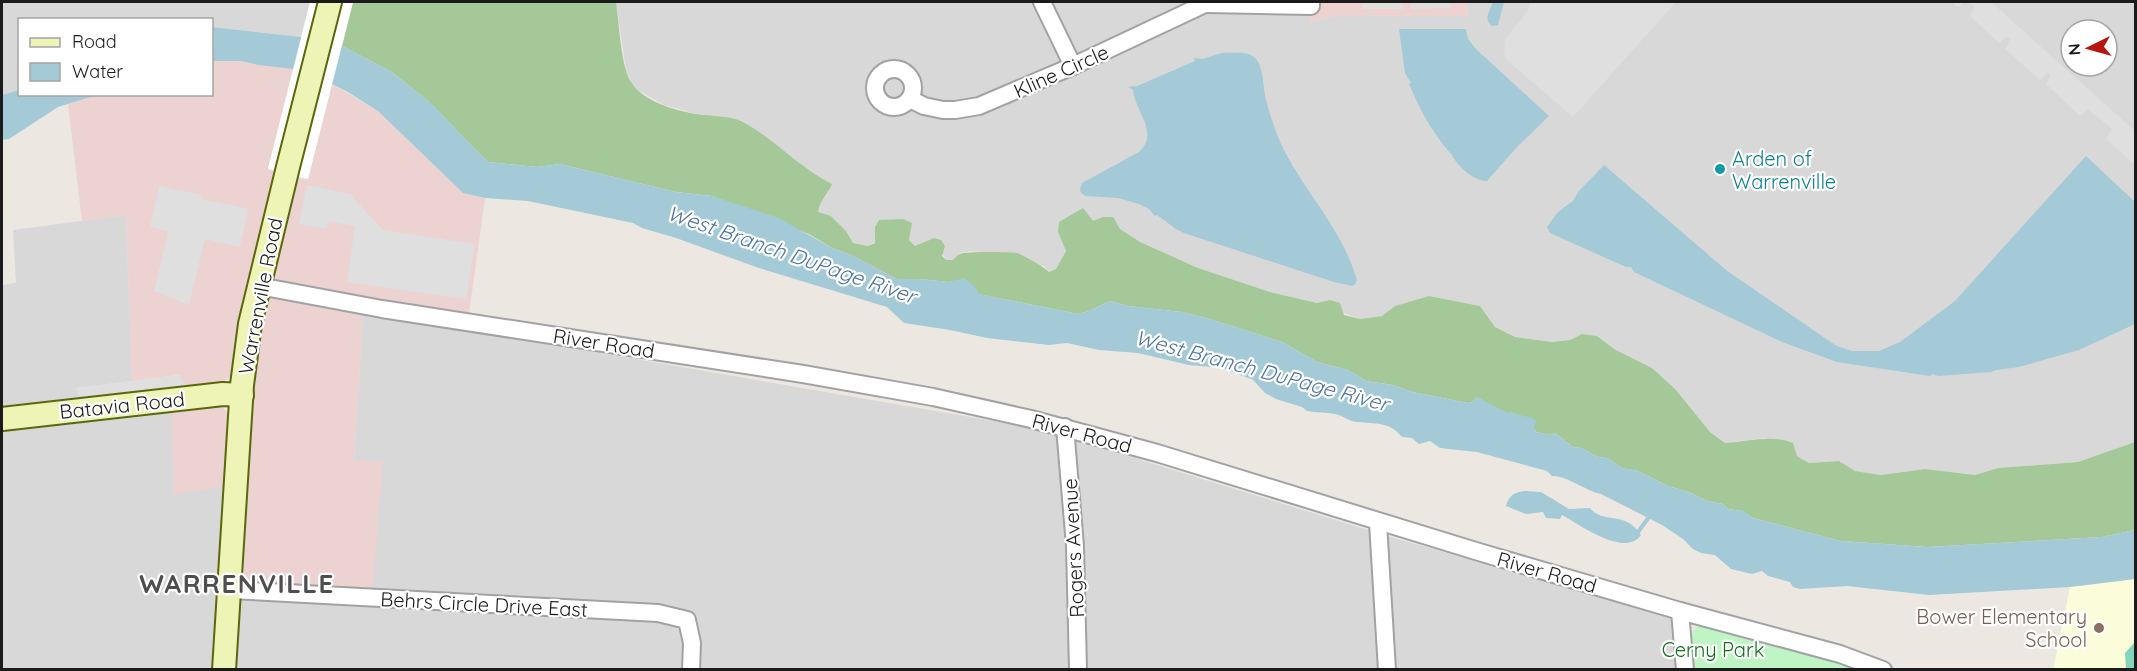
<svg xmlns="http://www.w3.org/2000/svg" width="2137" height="671" viewBox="0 0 2137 671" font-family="Quicksand,sans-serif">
<rect width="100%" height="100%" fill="#ece8e1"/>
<g fill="#d9d8d8" fill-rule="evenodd">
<polygon points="2,2 310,2 301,37 212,27 212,20 20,20 19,90 2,95"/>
<path d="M616,2H1309L1310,22L1337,16H1467L1468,2H2134L2136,3L2135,442L2078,462L1998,468L1975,475L1925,469L1881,475L1855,471L1839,461L1809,463L1766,438L1725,443L1710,432L1652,368L1614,349L1597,336L1582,334L1570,340L1552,342L1515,337L1495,327L1480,306L1429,296L1395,306L1382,316L1360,319L1317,303L1270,292L1198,268L1140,242L1120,229L1093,222L1058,232L1066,251L1056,269L1049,272L1044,266L1035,265L1028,258L992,253L970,251L960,253L953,260H946L934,238L915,246L891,220H879L875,227V242L868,246L853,243L846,231L831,216L818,213V207L828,193L831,184L806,168L743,121L693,113L664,105L638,90L631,82L626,70ZM2071,30H2107V66H2071Z"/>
<polygon points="126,215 132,381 76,388 84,401 2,411 2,285 16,283 13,230"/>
<polygon points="363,312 1040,429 1391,537 1672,617 1677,669 231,670 240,585 383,463 354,460"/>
<polygon points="172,410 225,487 215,669 2,669 2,429"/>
</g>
<g fill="#ecd2d0">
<polygon points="1309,2 1468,2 1467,16 1337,16 1309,22"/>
<polygon points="212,61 241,61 258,65 293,69 268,168 275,170 242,305 235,340 233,371 230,377 220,383 187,386 178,375 132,381 126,215 82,221 68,104 97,95 212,94"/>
<polygon points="332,84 378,111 463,193 485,198 469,314 364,296 354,460 383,462 372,593 240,585 250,411 264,310 298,178 308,179"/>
<polygon points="220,405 229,414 225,487 173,494 172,410"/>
</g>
<polygon fill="#fbfcd9" points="2135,579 2135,669 2053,670 2070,587"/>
<path fill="#a4c898" d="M353,2H616C619,22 621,67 631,82C644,102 674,110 696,114C709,116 735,116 745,123C776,141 800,168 832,184C828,194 819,202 818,212L831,216L846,231L853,243L868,246L875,243V227L879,220L903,219L912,223L909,240L915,246L934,238L941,240L945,246L942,256L946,260H953C955,258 957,255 960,254C964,251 1012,252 1017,253C1025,256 1044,267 1049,272L1056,269L1066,251L1058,232L1059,222L1083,208L1093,221L1103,217H1113L1120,229L1140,242L1198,268L1270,292L1317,303L1330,300L1340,303L1344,315L1360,319L1382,316L1395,306L1429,296L1480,306L1495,327L1515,337L1552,342L1570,340L1582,334L1597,336L1614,349L1652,368L1675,389L1710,432L1725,443C1748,442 1771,434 1793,443L1797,456L1809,463L1839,461L1855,471L1881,475L1925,469L1975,475L1998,468L2078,462L2135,442V530L2102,537L1927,547L1841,541L1753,518L1743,511L1728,509L1723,504L1707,501L1689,492L1668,486L1638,471L1622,468L1607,458L1598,457L1581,448L1573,447L1555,433L1550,435L1536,432L1534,428L1476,397L1473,402L1468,403L1412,392L1393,385L1366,381L1348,370L1317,362L1282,342L1206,318L1182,312L1128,306L1110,301L1089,311L1078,314L978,294L959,280L949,282L919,279H897L851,255L832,248L809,234L712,196L676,192L560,164L537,167L488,162L428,101L392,72L342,46Z"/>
<polygon fill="#bff4c5" points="1704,626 1856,667 1861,669 1693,669 1691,645 1693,631 1697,627"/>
<polygon fill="#83d6b9" points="2135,642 2135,669 2126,669 2125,653"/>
<g fill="#dfdfdf">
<polygon points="1362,2 1403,2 1404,9 1362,9"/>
<polygon points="1410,2 1451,2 1451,8 1411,9"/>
<polygon points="1530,2 1676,2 1573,117 1507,60 1504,55 1506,38 1527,12"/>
<polygon points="1951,2 1991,2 2135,131 2135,165 2106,139 2112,129 2088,109 2080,116 2046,84 2051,75 2047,73 2040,80 2005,49 2011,39 2006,37 1999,43 1970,16 1975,6 1965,2 1958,7"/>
<polygon points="307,185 350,194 383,230 475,244 466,299 347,282 355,226 328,221 326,229 299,224"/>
<polygon points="159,186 202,195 201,199 248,209 240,247 205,239 189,305 154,291 168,232 150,226"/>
<polygon points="179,375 187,386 84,401 75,388"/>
</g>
<g fill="#a4c9d7">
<path d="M1493,2H1504L1498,25L1492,26C1483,20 1490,10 1493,2Z"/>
<path d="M212,27L301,37L342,46L392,72L428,101L488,162L537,167L560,164L676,192L712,196L779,218L832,248L851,255L897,279H919L949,282L964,278L975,287L979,294L1078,314L1089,311L1110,301L1128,306L1182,312L1206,318L1282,342L1317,362L1348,370L1366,381L1393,385L1412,392L1468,403L1473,402L1476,397L1508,413L1511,412L1535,419L1536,422L1534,428L1536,432L1550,435L1555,433L1573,447L1581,448L1598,457L1607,458L1622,468L1638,471L1668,486L1689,492L1707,501L1723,504L1728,509L1743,511L1753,518L1841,541L1927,547L2102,537L2135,530V579L2070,587L1929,595L1847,586L1800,589L1793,587L1790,582L1768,576L1762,571L1752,574L1731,569L1715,555L1701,553L1693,549L1683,539L1662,525L1601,494C1586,491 1566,475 1552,476L1547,471L1477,452L1440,448L1430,441L1419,444L1412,438L1402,437C1389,421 1375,424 1358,422C1349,422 1343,415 1335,414C1326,412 1316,413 1307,411L1302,407L1276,399L1265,393L1253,380L1223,368L1189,365L1138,353L1099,350L1067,343L1049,345L987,338L950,330L904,323L887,307L759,268L676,238L642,228L633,223L528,201L485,198L463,193L378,111L346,91L318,77L293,69L258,65L241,61H212Z"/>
<path d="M1399,29H1466L1468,39L1476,49L1549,116L1517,147L1487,181C1473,181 1456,165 1451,153H1450C1432,132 1420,110 1409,84L1411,83L1405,73Z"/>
<path d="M1222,53C1234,53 1249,50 1257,60C1264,71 1263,88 1266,100C1270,115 1275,131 1281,144C1304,192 1341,226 1357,280L1355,284L1352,286L1334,282L1184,233L1176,229L1157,215L1155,216L1149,209L1139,204L1118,198L1086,196L1081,193L1080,189L1082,183L1139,152C1160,132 1135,112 1133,90L1128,87L1137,86L1195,61L1194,58L1202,59Z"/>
<polygon points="19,90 20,94 97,95 58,107 9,139 2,140 2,95"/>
<polygon points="2086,156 2135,202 2135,324 2079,350 2019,367 1996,370 1991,372 1938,376 1933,374 1930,376 1837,362 1782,342 1634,272 1631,267 1626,267 1550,233 1547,227 1558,212 1573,201 1578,192 1604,165 1726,270 1835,345 1851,351 1879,351 1900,342 1955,301"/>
<path d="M1525,491L1541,492L1569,509L1590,508C1603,525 1624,509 1641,535C1625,558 1580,525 1562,515L1560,519L1546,518L1543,512L1526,514L1506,506C1509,495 1515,492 1525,491Z"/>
</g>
<polygon fill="#fff" points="310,2 353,2 308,179 268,169"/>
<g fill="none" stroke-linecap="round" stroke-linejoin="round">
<polyline stroke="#a4c9d7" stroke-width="4" points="1638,532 1649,517"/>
<g stroke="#a2a2a2" stroke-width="20">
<g id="minor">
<polyline points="1042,2 1073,66"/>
<polyline points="1207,4 1311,6 1311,2"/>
<circle cx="894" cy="88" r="19"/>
<polyline points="910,99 924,106 943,110 955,110 979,106 1073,66 1209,2"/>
<polyline points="259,286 382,309 803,374 933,397 1031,419 1157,453 1479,552 1680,611 1840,654 1883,670"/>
<polyline points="1065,427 1075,546 1078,670"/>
<polyline points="1378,523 1387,670"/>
<polyline points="231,590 658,613 687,620 692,643 691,670"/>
<polyline points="1680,611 1685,670"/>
</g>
</g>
<g stroke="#5a670c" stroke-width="26">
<g id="secondary">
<polyline points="2,419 223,394 242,395"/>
<polyline points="224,670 242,385 250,324 288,167 330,2"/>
</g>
</g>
<use href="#minor" stroke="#fff" stroke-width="16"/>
<use href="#secondary" stroke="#eef4b6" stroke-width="22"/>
</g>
<circle fill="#0f9aa8" stroke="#fff" stroke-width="2" cx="1720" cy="169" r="6"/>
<circle fill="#8d6e63" stroke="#fff" stroke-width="2" cx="2099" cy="628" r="6"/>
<g text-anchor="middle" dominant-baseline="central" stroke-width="4.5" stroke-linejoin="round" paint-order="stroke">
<g font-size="20" fill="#1b1b1b" stroke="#fff">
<text transform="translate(1061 71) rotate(-24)">Kline Circle</text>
<text transform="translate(260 296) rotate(-79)">Warrenville Road</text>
<text transform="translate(604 343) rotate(9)">River Road</text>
<text transform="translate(122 405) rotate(-6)">Batavia Road</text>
<text transform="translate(1082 433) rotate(15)">River Road</text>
<text transform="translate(1073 548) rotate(-93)">Rogers Avenue</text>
<text transform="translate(1547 572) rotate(16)">River Road</text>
<text transform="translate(484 604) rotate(3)">Behrs Circle Drive East</text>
</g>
<g font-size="20" fill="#0d838f" stroke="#fff" text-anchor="start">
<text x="1732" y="158">Arden of<tspan x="1732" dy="23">Warrenville</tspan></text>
</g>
<g font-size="20" fill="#785e54" stroke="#fff" text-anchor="end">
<text x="2087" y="616">Bower Elementary<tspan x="2087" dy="23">School</tspan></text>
</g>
<g font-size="20" fill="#136f1e" stroke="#fff">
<text x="1713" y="649">Cerny Park</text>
</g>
<g font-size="21" font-style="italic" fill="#4f75a2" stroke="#fff">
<text transform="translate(792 254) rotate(19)">West Branch DuPage River</text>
<text transform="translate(1262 370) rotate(15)">West Branch DuPage River</text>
</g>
<g font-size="26" font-weight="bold" letter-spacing="1.5" fill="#4e4e4e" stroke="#fff">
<text x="237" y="583">WARRENVILLE</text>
</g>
</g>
<rect width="2137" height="671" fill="none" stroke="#1b1b1b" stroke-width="6"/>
<rect x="18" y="18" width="195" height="78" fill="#ffffff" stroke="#a4a4a4" stroke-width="1.5"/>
<rect x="30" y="38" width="30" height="9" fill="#eef4b6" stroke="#a4a4a4" stroke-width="1.5"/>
<text x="72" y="48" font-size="18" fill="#1b1b1b">Road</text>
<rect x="30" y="63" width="30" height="18" fill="#a4c9d7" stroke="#a4a4a4" stroke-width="1.5"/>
<text x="72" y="78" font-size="18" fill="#1b1b1b">Water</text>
<g transform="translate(2089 48) rotate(265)"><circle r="28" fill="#ffffff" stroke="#a4a4a4" stroke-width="1.5"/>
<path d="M0-4.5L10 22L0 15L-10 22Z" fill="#b7150e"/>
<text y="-9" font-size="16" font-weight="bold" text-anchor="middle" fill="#1b1b1b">N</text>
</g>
</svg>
